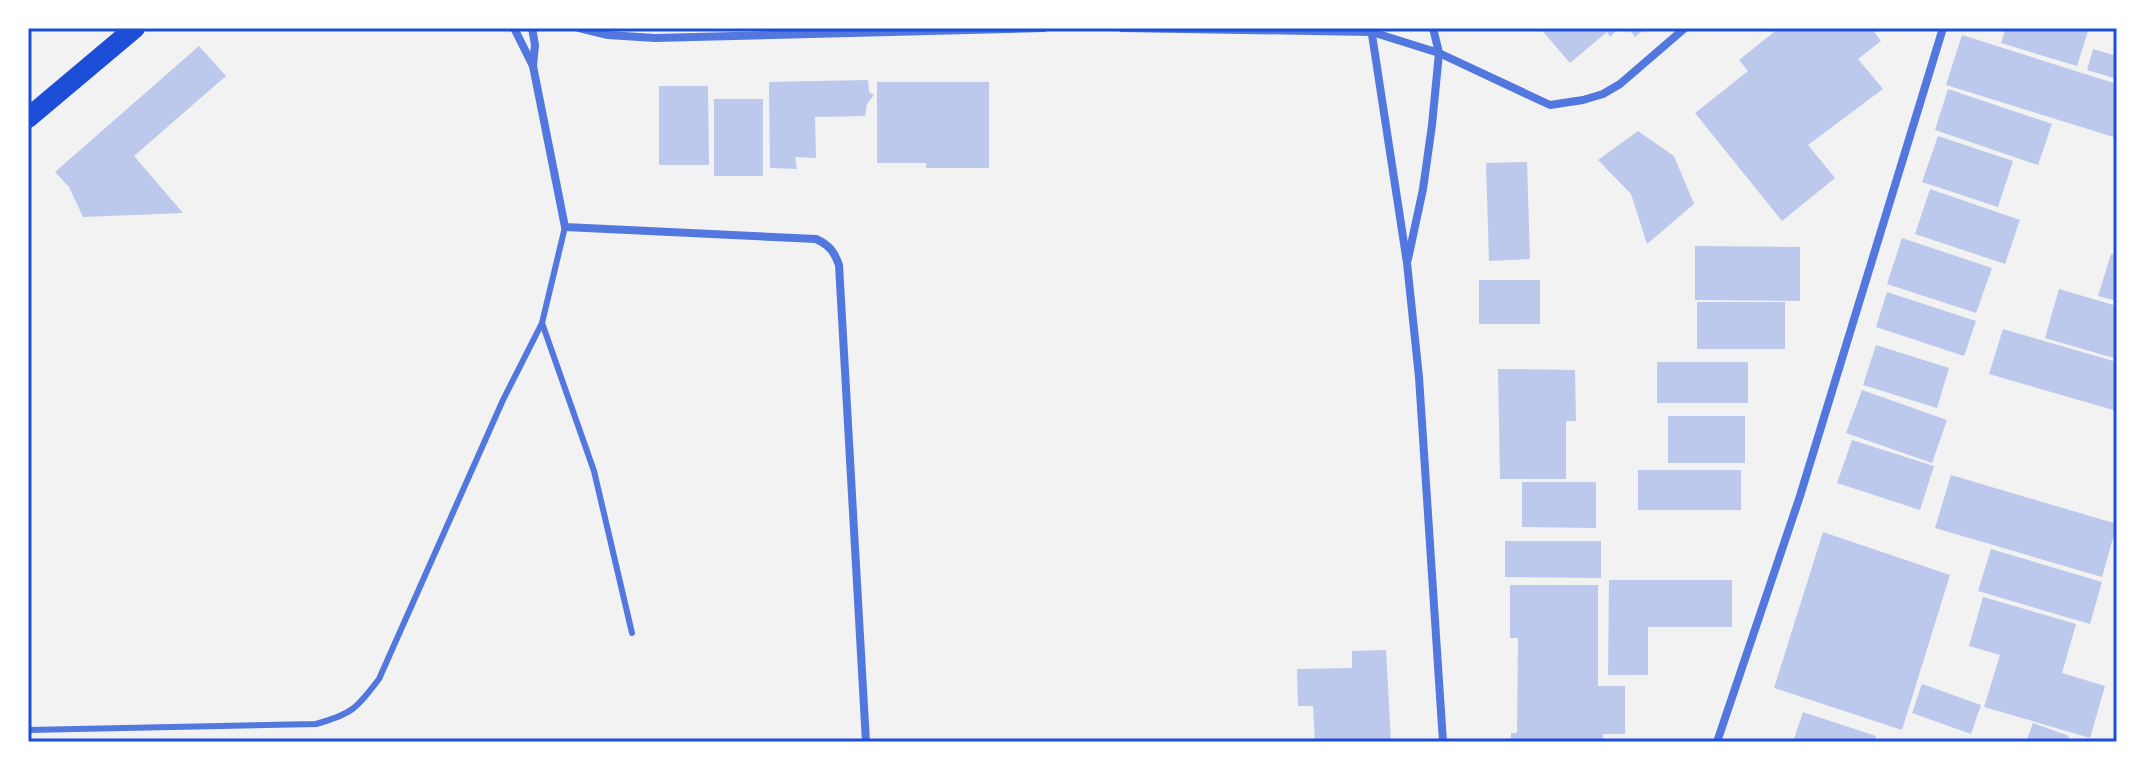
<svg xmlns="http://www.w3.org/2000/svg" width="2145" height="770" viewBox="0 0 2145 770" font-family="'Space Grotesk',sans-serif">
<rect width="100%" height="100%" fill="#f2f2f2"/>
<g fill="#bdc9ec">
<polygon points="1540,28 1619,28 1610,37 1607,32 1570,63"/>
<polygon points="1628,28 1646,28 1635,37"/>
<polygon points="1779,28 1871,28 1881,41 1858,59 1883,89 1808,145 1835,178 1782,221 1695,113 1748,71 1739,60"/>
<polygon points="2006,28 2089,28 2077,66 2001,43"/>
<polygon points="1962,35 2117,84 2117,138 1946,85"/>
<polygon points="199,46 226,76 134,156 183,213 83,217 69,187 55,172"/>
<polygon points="2093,49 2117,56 2117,79 2087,70"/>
<polygon points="868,80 869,92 874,95 867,104 865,116 815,117 816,158 795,157 797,169 770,168 769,82"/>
<polygon points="877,82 989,82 989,168 926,168 926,163 877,163"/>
<polygon points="659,86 708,86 709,165 659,165"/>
<polygon points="1948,89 2052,124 2038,165 1935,130"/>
<rect x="714" y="99" width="49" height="77"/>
<polygon points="1638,131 1674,156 1694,204 1647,244 1631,194 1598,160"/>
<polygon points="1938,136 2013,161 1998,207 1922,182"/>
<polygon points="1527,162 1530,259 1489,261 1486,163"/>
<polygon points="1930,189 2020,220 2005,264 1915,234"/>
<polygon points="1902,238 1992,268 1976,313 1887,284"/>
<polygon points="1695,246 1800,247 1800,301 1695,300"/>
<polygon points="2111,254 2117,255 2117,301 2098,296"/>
<rect x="1479" y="280" width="61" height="44"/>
<polygon points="2059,289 2117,306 2117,359 2045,338"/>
<polygon points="1887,292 1976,321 1964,356 1876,327"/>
<rect x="1697" y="302" width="88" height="47"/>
<polygon points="2003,329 2117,362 2117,411 1989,374"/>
<polygon points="1876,345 1949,368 1937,408 1863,385"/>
<rect x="1657" y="362" width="91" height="41"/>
<polygon points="1498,369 1575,370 1576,421 1566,421 1566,479 1500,479"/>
<polygon points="1862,390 1947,420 1932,463 1846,433"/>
<rect x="1668" y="416" width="77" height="47"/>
<polygon points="1852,440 1934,466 1920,510 1837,483"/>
<rect x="1638" y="470" width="103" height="40"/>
<polygon points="1951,475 2117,524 2102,577 1935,528"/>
<polygon points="1522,482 1596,482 1596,528 1522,527"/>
<polygon points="1823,532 1950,575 1902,730 1774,688"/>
<polygon points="1505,541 1601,541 1601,578 1505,577"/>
<polygon points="1991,549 2102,582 2090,624 1978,591"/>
<polygon points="1609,580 1732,580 1732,627 1648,627 1648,675 1608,675"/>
<polygon points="1510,585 1598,585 1598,686 1625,686 1625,734 1603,734 1603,742 1511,742 1511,733 1517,733 1518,638 1510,638"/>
<polygon points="1983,597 2076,624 2062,673 2105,686 2090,738 1984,707 2000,655 1969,646"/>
<polygon points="1386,650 1391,742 1315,742 1313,706 1298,706 1297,669 1352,668 1352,651"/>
<polygon points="1922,684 1981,705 1971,734 1912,713"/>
<polygon points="1803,712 1876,736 1874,742 1793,742"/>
<polygon points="2033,723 2069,736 2067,742 2026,742"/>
</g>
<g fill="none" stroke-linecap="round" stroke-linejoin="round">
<g stroke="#5277de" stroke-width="6">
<polyline points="542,323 594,471 632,633"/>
<path d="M28,730L316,724C352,714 356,709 379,679L503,400L542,323L565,227"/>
</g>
<g stroke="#5277de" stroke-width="8">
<polyline points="514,28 533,66"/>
<path d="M532,28L535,45L533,66L565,227L816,239C829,245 834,251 839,265L866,742"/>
<polyline points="579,28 608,35 655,38 1044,28"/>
<polyline points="1122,28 1372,32 1439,53 1550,105 1583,100 1603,94 1620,84 1685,28"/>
<polyline points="1371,28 1407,263 1419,377 1443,742"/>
<polyline points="1408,259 1423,189 1432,125 1439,53 1433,28"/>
<polyline points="1717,742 1800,496 1943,28"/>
</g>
<polyline stroke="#1d4ed8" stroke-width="20" points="28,118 135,28"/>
</g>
<rect width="2145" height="770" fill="none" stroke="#ffffff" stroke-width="60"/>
<rect x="30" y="30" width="2085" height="710" fill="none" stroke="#1d4ed8" stroke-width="3"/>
</svg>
